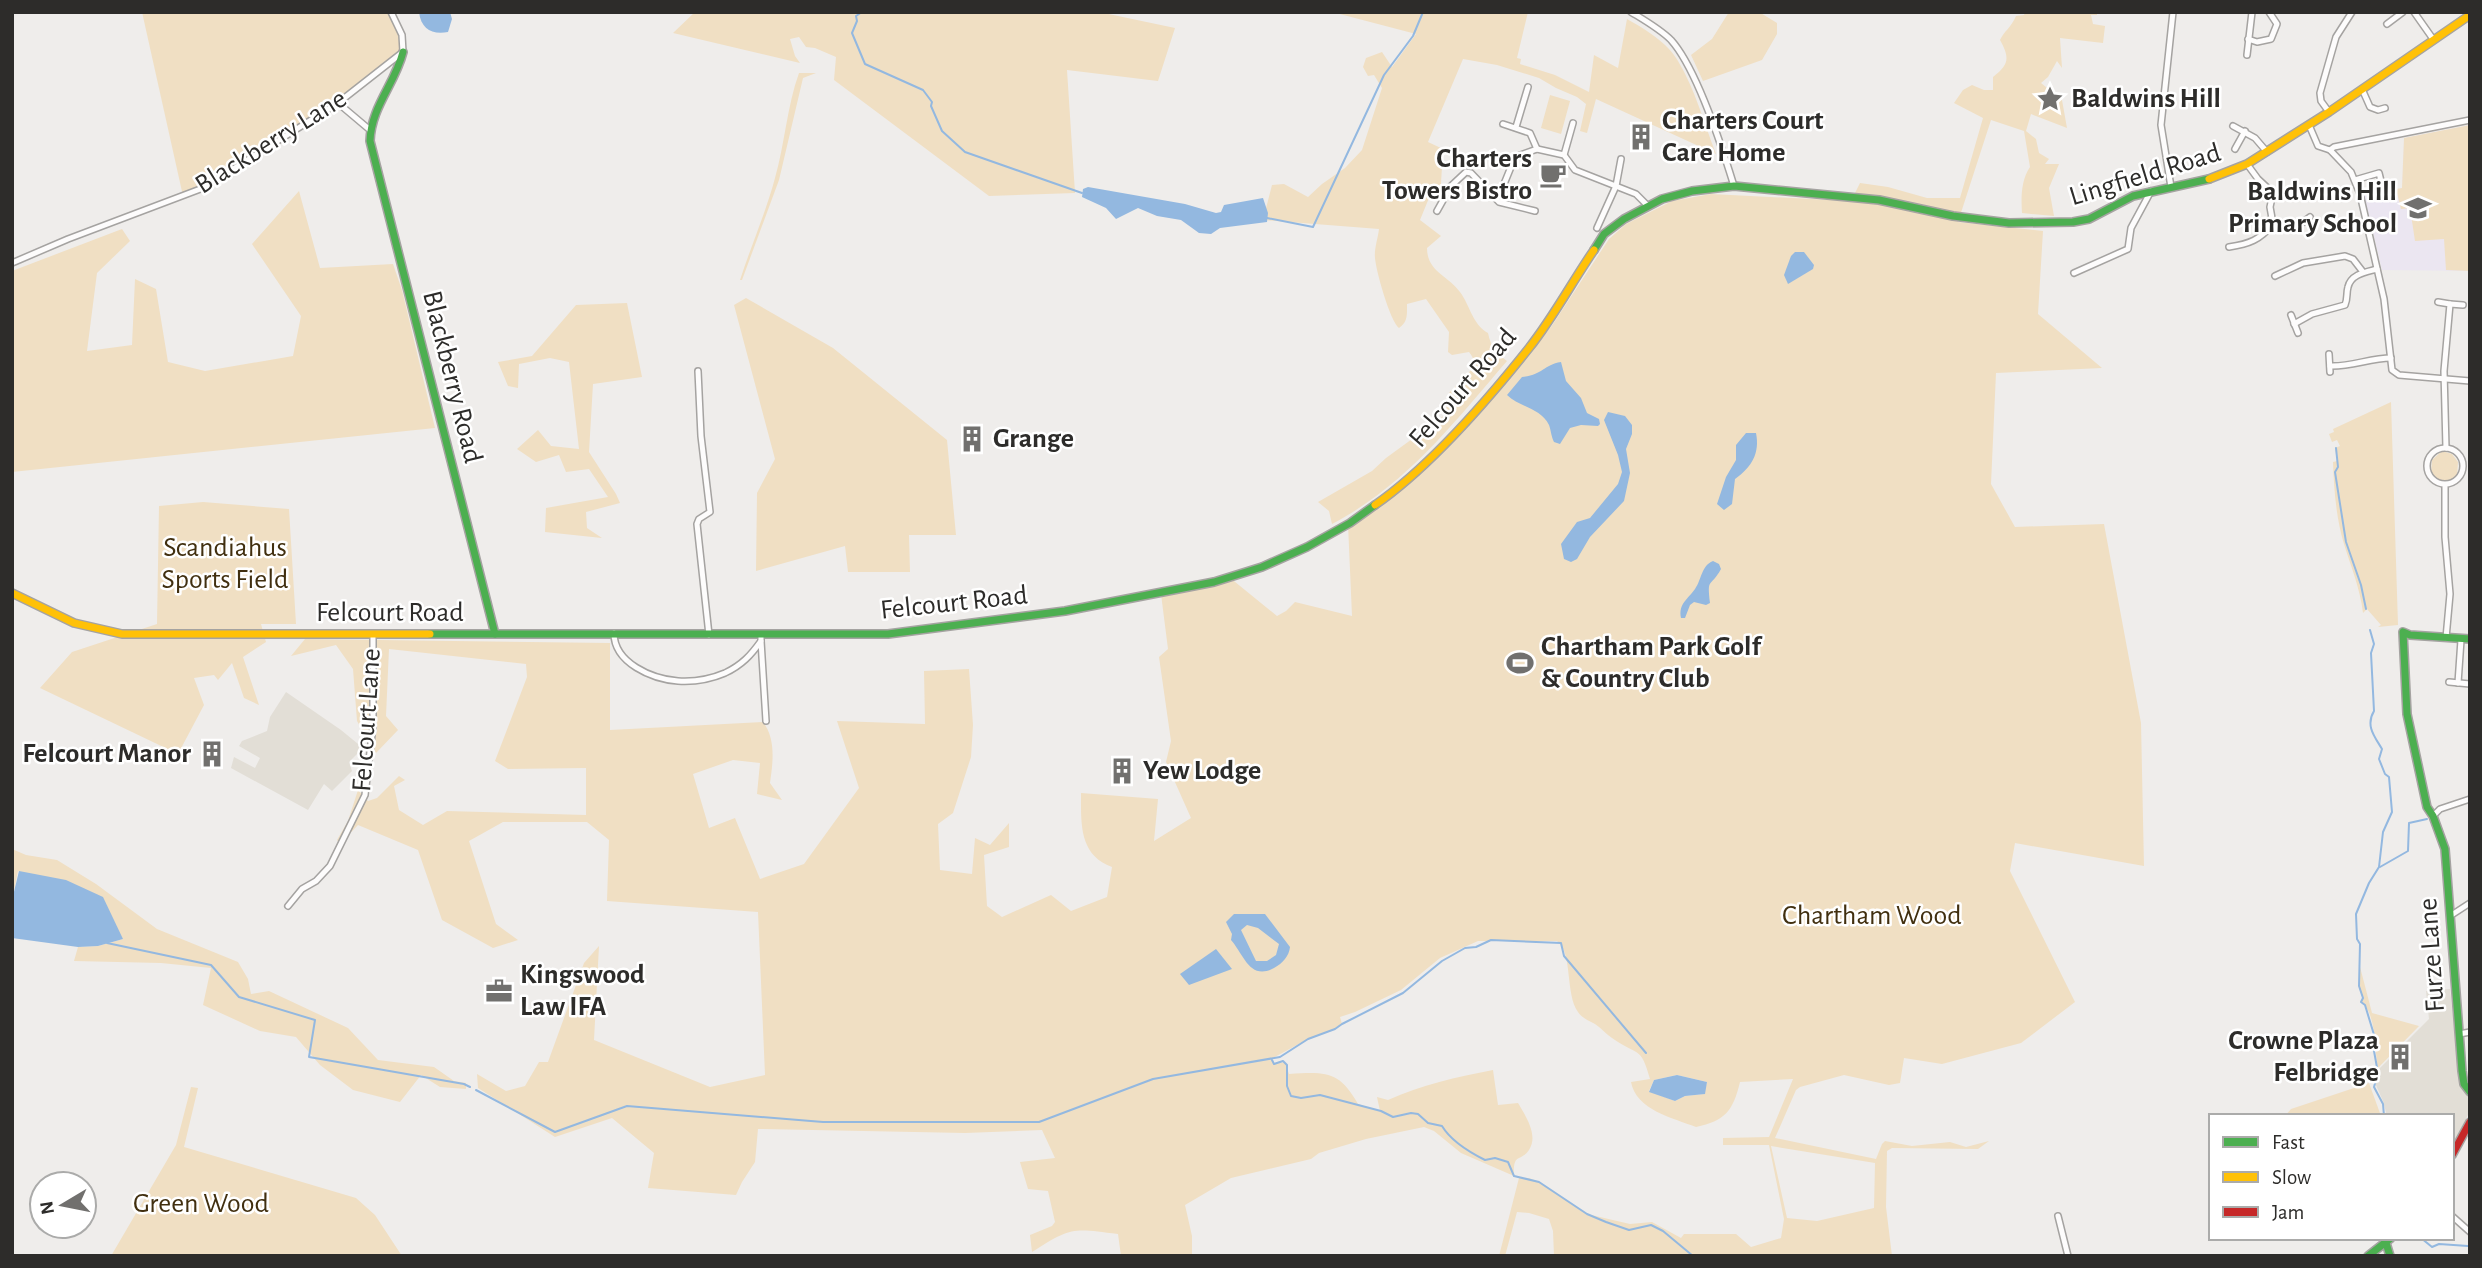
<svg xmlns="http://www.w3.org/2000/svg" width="2482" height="1268" viewBox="0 0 2482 1268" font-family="'Alegreya Sans',sans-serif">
<rect width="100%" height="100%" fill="#efedeb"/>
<g fill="#e2ded6">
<polygon points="286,692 341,730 363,748 349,762 352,771 332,791 324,784 308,810 231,768 234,757 255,768 260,758 239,746 242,741 267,731 270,717"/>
<polygon points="2450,989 2459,1071 2470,1095 2470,1111 2452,1146 2452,1116 2387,1116 2383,1101 2372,1076 2429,1019 2426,991"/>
</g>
<polygon fill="#ebe6f1" points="2470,125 2470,271 2382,270 2364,195 2402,188 2404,138"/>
<g fill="#f0dfc3" fill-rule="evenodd">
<polygon points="142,12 391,12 400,31 403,52 338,103 203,188 183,196"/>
<polygon points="695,12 1099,12 1175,28 1158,81 1067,70 1075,193 989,196 834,80 836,57 815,48 806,47 799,37 790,39 795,56 800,63 673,33"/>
<path d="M1332,12H1528L1517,58L1521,59L1520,64L1555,75L1589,92L1594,55L1618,68L1627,19C1645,29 1668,43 1678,61C1695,89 1704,123 1716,154L1596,99L1587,133L1580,131L1586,104L1577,97L1556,88L1539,78L1497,65L1463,59L1428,142L1443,149L1440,201L1429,198L1420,220L1441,236L1427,248C1427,272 1449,276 1460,292C1470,305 1472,324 1488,333C1491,347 1496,353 1507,361C1452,425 1407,484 1332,524L1329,511L1318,502L1372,471L1386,458L1445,415L1449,393L1472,369C1475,362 1474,358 1469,352L1452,355L1448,352L1449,332L1426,299L1407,304C1407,314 1408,322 1399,328C1390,321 1376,271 1375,258C1374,249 1378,238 1379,229L1263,220L1272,185L1284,184L1308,197L1322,184L1345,168L1362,150L1382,88L1374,75L1368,76L1363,67L1366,58L1382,52L1392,67L1416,34Z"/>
<polygon points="1729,12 1759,12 1777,23 1777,34 1762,60 1703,81 1691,55 1712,39"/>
<path d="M2025,12H2097V15H2091L2093,24L2105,26L2103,43L2060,38L2062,68L2057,61L2048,77L2041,83L2062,100L2067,128L2031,114L2026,131L2036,139L2039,153L2049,159L2045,164H2059L2049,188L2054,216L2022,213C2021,198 2021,180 2030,167L2024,131L1991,120L1958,222L2043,231L2038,314L2102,368L1996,373L1991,484L2015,527L2104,524L2141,723L2144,866L2015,843L2010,871L2075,1002L2021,1043L1942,1064L1904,1058L1900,1083L1889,1085L1844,1075L1800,1087L1796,1090L1775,1138L1876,1159L1882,1144L1885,1141L1912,1146L1950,1142L1966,1147L1989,1141L1978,1149L1892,1148L1887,1151L1886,1207L1892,1256H1554L1553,1231L1549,1219L1529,1213L1517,1212L1505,1256H1499L1519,1178H1529L1539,1182L1587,1214L1630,1224L1652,1222L1681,1238L1684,1234H1736L1751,1247L1781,1238L1784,1219L1769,1145H1723V1138L1769,1137L1793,1079L1740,1082C1733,1111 1725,1121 1696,1127C1673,1118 1636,1110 1631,1082L1650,1079C1641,1045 1637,1056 1612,1038C1606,1034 1601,1028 1595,1024C1588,1020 1583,1019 1578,1012C1565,994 1573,952 1557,941H1478L1440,958L1401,990L1355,1012L1340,1017L1342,1024L1335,1029L1308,1039L1271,1059L1274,1064L1285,1062L1289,1074C1325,1072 1339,1070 1358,1104L1380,1111L1377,1097L1388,1100C1421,1085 1457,1077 1493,1070L1498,1105L1518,1103C1525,1115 1539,1135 1529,1150C1520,1163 1513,1152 1514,1176L1461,1153L1434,1131L1424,1127L1366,1139L1319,1153L1311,1159L1231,1178L1185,1205L1192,1236V1256H1121L1118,1234C1072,1228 1071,1227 1032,1252L1030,1235L1052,1226L1055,1222L1048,1191L1028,1189L1020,1162L1055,1158L1042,1130L965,1133L758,1129L755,1162L742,1182L736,1195L648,1188L654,1153L612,1118L555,1137L478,1088L477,1074L506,1091L525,1086L539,1062H548L584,963L599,946L594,1040L710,1087L765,1075L758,912L607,901L609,840L587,822H503L469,841L496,924L518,940L493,948L442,920L418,850L358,825L340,844L337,840L348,821L358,790L368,801L377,798L399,776L405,780L394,786L399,810L423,825L447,811L586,815V768L508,769L495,761L527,677L526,664L389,649L386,716L398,730L376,753L357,721L353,669L336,645L291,656L305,639L610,643V730L763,722C776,739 773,762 770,783L782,800L757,794L760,763L733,760L693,774L709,828L735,818L760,879L804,864L859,788L837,721L925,724L924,671L969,669L973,725L971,757L953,813L938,824L940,870L972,874L975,838L990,845L1009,823V847L984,855L987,906L1002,917L1051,895L1071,911L1107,897L1112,867C1079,855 1081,824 1081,793L1158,799L1154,841L1191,818L1166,762L1171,741L1159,657L1168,649L1161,594L1229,577L1277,616L1286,611L1295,602L1352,616L1348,524L1401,487L1551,327L1609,239L1626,224L1672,201L1711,194L1851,201L1860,183L1888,187L1927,198H1960L1983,118L1954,103L1963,90L1972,85L1984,90H1993V77C2009,65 2010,58 2000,40C2004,31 2011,28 2016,16L2024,15ZM1677,1075L1707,1082L1704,1094L1685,1096L1675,1101L1649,1091L1654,1080ZM1771,1146L1875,1163L1874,1208L1817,1221L1787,1218Z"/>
<path d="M799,73H816L803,78L779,180L742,280H740C751,246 766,212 775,178C785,143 787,106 799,73Z"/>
<polygon points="1550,95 1570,101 1561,134 1541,128"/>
<polygon points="2470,125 2470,271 2446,270 2444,239 2415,241 2410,208 2401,209 2396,189 2402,188 2404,138"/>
<polygon points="299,191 320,268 393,264 402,290 435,428 12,472 12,271 122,229 130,241 97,273 87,351 132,345 135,279 156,289 168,362 205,371 293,356 301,316 252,244"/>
<polygon points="746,298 833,348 947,440 956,535 909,535 910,572 848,572 845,546 756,571 757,493 775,459 734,305"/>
<polygon points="627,303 642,377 593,384 589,452 616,494 620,503 586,512 587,528 602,538 545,532 546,508 608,497 589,469 566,472 559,455 536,462 517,449 538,430 551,446 579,449 569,362 550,358 519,364 518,388 508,386 498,362 532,356 576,305"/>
<path d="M2391,402L2398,625L2378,627L2381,625L2367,609L2363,613C2360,588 2351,567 2344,544C2336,518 2334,489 2333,462L2337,461L2335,448L2340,446L2337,440L2332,442L2329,434L2334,432L2333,429Z"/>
<polygon points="2442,451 2452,454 2458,462 2457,476 2448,483 2442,483 2431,473 2432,460"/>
<polygon points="203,502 289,509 296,624 261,624 266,642 243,657 259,705 244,698 232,663 218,680 214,675 194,678 204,705 178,754 40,688 72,652 157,624 159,506"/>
<polygon points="12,849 26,855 57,860 96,884 157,929 238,962 248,979 251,994 269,991 348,1028 378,1060 434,1067 454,1081 466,1083 466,1089 440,1087 421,1075 400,1102 353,1090 320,1065 296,1037 260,1031 203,1005 211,968 161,963 74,961 78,947 98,946 123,939 18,871 12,900"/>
<path d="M2359,963L2372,1013L2419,1026L2378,1068C2374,1050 2377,1013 2361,1002L2363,998L2359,986Z"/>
<polygon points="2369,1083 2381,1116 2285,1116 2291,1109"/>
<polygon points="191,1087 198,1088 184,1147 356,1198 375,1215 402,1256 111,1256 176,1145"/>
</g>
<g fill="#93b8e0" fill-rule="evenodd">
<path d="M419,12H450L452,19L448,32C432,35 421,29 419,12Z"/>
<polygon points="1088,187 1185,204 1216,213 1221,212 1224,205 1263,198 1268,213 1267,222 1220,228 1211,234 1199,233 1181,220 1157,216 1138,208 1116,219 1106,208 1082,197 1083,189"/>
<polygon points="1795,252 1804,252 1814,265 1813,269 1788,284 1784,275 1791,256"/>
<path d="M1561,362L1566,381L1581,398L1587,413L1599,419L1600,424L1598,426L1581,425L1570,428L1560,444L1554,442C1551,436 1551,430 1549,425C1541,408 1519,407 1507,395L1522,377C1543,375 1543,365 1561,362Z"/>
<polygon points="1608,412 1625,416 1632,425 1632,434 1626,449 1630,473 1624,501 1590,537 1577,559 1571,562 1564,559 1561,544 1577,522 1590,518 1618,484 1622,472 1618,455 1604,420"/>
<path d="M1746,433H1756C1760,453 1752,467 1735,479L1732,504L1724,510L1717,504L1726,477L1736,460V445Z"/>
<path d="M1713,561L1719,564L1721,569C1710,589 1707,576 1710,603L1706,605L1694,602L1690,605L1685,618H1681C1678,604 1688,599 1695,589C1702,579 1701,566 1713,561Z"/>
<polygon points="19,871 66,880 103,897 123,939 98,946 78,947 12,938 12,900"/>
<path d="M1234,914H1265L1290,947C1289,956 1283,963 1274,968C1250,981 1244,955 1231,940L1232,934L1226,922ZM1247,925L1258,928L1279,944L1276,955L1267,961H1256L1241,930Z"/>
<polygon points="1216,949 1232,969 1189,985 1180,974"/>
<polygon points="1677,1075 1707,1082 1705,1094 1685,1096 1675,1101 1649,1092 1654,1080"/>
</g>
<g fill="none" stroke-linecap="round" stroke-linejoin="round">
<g stroke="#93b8e0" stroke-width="2">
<polyline points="862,12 856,16 857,21 852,33 865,64 923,90 932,102 931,106 942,131 965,152 1082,193"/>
<polyline points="1267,218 1313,227 1384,75 1413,36 1423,12"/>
<polyline points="2336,448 2338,467 2335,472 2346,542 2361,585 2366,609"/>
<path d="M2370,630L2374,644L2371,653L2374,711C2365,726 2375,737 2382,749L2379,759L2385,774L2389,777L2392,812L2383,832L2379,867L2369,883L2356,914L2357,939L2360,944L2359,986L2363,998L2361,1002L2365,1005L2375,1038L2374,1051L2378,1073L2374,1087L2383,1104L2384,1116"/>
<polyline points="2380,867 2408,851 2409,823 2427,819"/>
<polyline points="107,943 211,965 239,997 315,1020 309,1057 464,1084 470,1087"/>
<path d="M1272,1060L1274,1064L1283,1061L1287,1065V1086L1291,1096L1301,1098L1320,1095L1381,1111L1393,1117L1411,1113L1418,1114L1428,1123L1442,1126C1451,1141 1469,1152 1485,1160L1495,1158L1508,1162L1514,1176L1539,1182L1587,1214L1606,1222L1629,1230L1651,1225L1663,1231L1693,1256"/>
<polyline points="476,1090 555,1132 627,1106 823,1122 1039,1122 1153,1079 1280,1057 1308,1039 1335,1029 1342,1024 1403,993 1442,961 1465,948 1476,947 1491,940 1561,943 1564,956 1646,1053"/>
<polyline points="2421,1238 2432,1247 2439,1244 2468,1246"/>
<polyline points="2470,1245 2470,1251"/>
</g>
<g stroke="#a5a3a1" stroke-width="8">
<g id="street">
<path d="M1631,12C1644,20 1660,29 1671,40C1697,69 1722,147 1734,186"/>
<polyline points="2414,12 2433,39"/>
<polyline points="2387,24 2403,12"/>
<polyline points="2248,39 2257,42 2271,39 2277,24 2269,12"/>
<polyline points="2247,55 2252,12"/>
<polyline points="2362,89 2370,107 2378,110 2385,108"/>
<polyline points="338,103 370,130"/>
<polyline points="2329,112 2321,101 2320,93 2336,37 2352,12"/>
<polyline points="1503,124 1530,133 1537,149"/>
<polyline points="2309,125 2318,146 2330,150 2351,172 2360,194 2384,299 2392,370 2399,375 2470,381"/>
<polyline points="2233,126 2255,138 2267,152"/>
<polyline points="1516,127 1528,87"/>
<polyline points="2235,149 2245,131"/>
<polyline points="2330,150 2334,147 2470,120"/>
<polyline points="1564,155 1573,123"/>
<polyline points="2355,180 2379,173 2382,185"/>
<polyline points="2171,187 2161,125 2173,12"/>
<polyline points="1494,197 1502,189 1515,157 1537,149 1564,155 1575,170 1636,194 1647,205"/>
<polyline points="1437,211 1451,186 1466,172 1471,173 1499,202 1535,211"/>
<path d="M2273,224C2290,232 2296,228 2310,217"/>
<polyline points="1597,228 1616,186 1621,159"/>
<path d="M2229,247C2249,244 2260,240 2273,224L2270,207L2273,193L2258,179L2247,164"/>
<polyline points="12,263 68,239 203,188 338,103 403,52 402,35 391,12"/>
<polyline points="2074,273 2128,249 2131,228 2151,191"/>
<polyline points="2275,276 2303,263 2345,256 2353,259 2363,272"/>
<polyline points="2438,302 2450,304 2444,371 2446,448"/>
<polyline points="2450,304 2463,305"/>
<polyline points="2291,315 2298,333"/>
<path d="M2294,324L2312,314L2345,305C2348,298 2346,294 2348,287C2351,274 2366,272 2377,269"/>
<polyline points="2329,354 2330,372"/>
<path d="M2330,366C2351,367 2370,358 2391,358"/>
<polyline points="698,371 701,436 710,512 699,519 697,524 709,635"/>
<circle cx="2445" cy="466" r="18"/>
<polyline points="2445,485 2445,537 2450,594 2446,638"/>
<path d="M614,633C614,663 652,679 678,681C694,682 711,679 725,673C742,665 751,655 761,641V634"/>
<polyline points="761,641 766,721"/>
<polyline points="2449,682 2470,684"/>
<polyline points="2458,683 2461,640"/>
<polyline points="2433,816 2440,809 2470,799"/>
<polyline points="288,906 302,889 316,881 330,866 365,795 373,726 373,634"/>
<polyline points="2450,916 2470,903"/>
<polyline points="2459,1034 2470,1032"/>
<polyline points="2058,1216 2068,1256"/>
<polyline points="2452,1216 2470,1232"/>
</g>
</g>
<g stroke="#a5a3a1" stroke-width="10">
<g id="fast">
<path d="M403,52C395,84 371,107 370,141L495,634"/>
<polyline points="1594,250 1604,234 1624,219 1662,199 1692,191 1734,186 1879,200 1953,216 2009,223 2073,222 2089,219 2133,196 2209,179"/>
<polyline points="430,634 888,634 1065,611 1214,582 1262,567 1307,547 1350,523 1375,505"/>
<polyline points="2470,639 2410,635 2403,632 2407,714 2427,807 2433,816 2445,849 2462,1071 2464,1084 2470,1092"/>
<polyline points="2386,1243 2390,1256"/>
<polyline points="2368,1256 2391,1238"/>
</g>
</g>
<g stroke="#a5a3a1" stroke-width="10">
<g id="slow">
<polyline points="2209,179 2247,164 2329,112 2470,15"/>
<path d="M1375,505C1431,466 1486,402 1529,348C1553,318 1572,282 1594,250"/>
<polyline points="12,593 74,623 122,634 430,634"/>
</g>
</g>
<g stroke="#a5a3a1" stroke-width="10">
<polyline id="jam" points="2452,1155 2470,1122"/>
</g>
<use href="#street" stroke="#fdfcfc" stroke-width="5"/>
<use href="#fast" stroke="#4caf50" stroke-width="7"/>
<use href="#slow" stroke="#ffc107" stroke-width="7"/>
<use href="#jam" stroke="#c62828" stroke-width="7"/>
</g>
<defs>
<g id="sight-bare" transform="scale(2.1)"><path d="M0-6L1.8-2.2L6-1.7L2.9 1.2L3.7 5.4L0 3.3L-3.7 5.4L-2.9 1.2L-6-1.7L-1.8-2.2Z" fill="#71706e" stroke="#fff" stroke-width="2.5" paint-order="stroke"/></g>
<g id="building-bare" transform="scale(2.1)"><path d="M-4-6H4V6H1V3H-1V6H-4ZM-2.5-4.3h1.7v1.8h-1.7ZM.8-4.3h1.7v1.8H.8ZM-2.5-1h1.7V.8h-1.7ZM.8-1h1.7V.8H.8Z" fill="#71706e" stroke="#fff" stroke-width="2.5" paint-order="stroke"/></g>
<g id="cafe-bare" transform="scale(2.1)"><path d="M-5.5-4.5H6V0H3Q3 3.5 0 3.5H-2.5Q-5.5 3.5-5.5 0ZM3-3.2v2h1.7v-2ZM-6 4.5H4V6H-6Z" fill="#71706e" stroke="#fff" stroke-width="2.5" paint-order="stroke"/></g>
<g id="school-bare" transform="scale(2.1)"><path d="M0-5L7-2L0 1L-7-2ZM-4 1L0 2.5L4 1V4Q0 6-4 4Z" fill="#71706e" stroke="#fff" stroke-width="2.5" paint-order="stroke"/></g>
<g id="stadium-bare" transform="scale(2.1)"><path d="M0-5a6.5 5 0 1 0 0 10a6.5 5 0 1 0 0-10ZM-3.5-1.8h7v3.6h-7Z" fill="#71706e" stroke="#fff" stroke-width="2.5" paint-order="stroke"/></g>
<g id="office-bare" transform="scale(2.1)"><path d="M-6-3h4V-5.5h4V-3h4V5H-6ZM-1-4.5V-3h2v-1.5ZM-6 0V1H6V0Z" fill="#71706e" stroke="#fff" stroke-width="2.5" paint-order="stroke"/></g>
</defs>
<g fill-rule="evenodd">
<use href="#sight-bare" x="2050" y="99"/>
<use href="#building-bare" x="1641" y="137"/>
<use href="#cafe-bare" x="1553" y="175"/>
<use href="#school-bare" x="2418" y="208"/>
<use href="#building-bare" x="972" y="439"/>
<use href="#stadium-bare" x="1520" y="663"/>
<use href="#building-bare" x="212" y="754"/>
<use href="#building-bare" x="1122" y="771"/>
<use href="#office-bare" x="499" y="991"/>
<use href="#building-bare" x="2400" y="1057"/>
</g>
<g text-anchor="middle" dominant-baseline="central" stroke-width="5" stroke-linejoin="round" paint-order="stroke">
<g font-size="28" font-weight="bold" fill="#2d2c2a" stroke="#fff" text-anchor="start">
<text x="2071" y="99">Baldwins Hill</text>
<text x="1662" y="121">Charters Court<tspan x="1662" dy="32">Care Home</tspan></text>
<text x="1532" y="159" text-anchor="end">Charters<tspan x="1532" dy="32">Towers Bistro</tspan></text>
<text x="2397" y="192" text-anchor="end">Baldwins Hill<tspan x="2397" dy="32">Primary School</tspan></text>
<text x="993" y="439">Grange</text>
<text x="1541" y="647">Chartham Park Golf<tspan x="1541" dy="32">&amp; Country Club</tspan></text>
<text x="191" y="754" text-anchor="end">Felcourt Manor</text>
<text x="1143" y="771">Yew Lodge</text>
<text x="520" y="975">Kingswood<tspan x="520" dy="32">Law IFA</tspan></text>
<text x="2379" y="1041" text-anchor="end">Crowne Plaza<tspan x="2379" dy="32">Felbridge</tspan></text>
</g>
<g font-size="28" fill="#2d2c2a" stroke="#fff">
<text transform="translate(271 142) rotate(-32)">Blackberry Lane</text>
<text transform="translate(2145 175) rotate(-17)">Lingfield Road</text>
<text transform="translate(452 377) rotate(76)">Blackberry Road</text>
<text transform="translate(1463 388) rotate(-49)">Felcourt Road</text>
<text transform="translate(954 603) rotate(-6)">Felcourt Road</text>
<text x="390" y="613">Felcourt Road</text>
<text transform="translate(367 720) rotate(-86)">Felcourt Lane</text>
<text transform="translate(2432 955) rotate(-94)">Furze Lane</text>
</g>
<g font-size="28" fill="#412f0f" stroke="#fff">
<text x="225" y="548">Scandiahus<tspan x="225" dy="32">Sports Field</tspan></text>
<text x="1872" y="916">Chartham Wood</text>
<text x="201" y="1204">Green Wood</text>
</g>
</g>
<rect width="2482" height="1268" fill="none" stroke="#2d2c2a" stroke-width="28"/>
<rect x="2209" y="1114" width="245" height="126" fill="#ffffff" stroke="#ababaa" stroke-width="2"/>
<rect x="2223" y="1137" width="35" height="10" fill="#4caf50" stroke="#ababaa" stroke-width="2"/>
<text x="2272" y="1149" font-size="21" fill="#2d2c2a">Fast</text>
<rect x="2223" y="1172" width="35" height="10" fill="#ffc107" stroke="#ababaa" stroke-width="2"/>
<text x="2272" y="1184" font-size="21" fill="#2d2c2a">Slow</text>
<rect x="2223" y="1207" width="35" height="10" fill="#c62828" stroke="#ababaa" stroke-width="2"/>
<text x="2272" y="1219" font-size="21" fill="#2d2c2a">Jam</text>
<g transform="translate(63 1205) rotate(260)"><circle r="33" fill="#ffffff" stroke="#ababaa" stroke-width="2"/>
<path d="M0-5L12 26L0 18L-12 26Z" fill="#71706e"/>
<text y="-10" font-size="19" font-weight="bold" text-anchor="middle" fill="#2d2c2a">N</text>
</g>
</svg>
